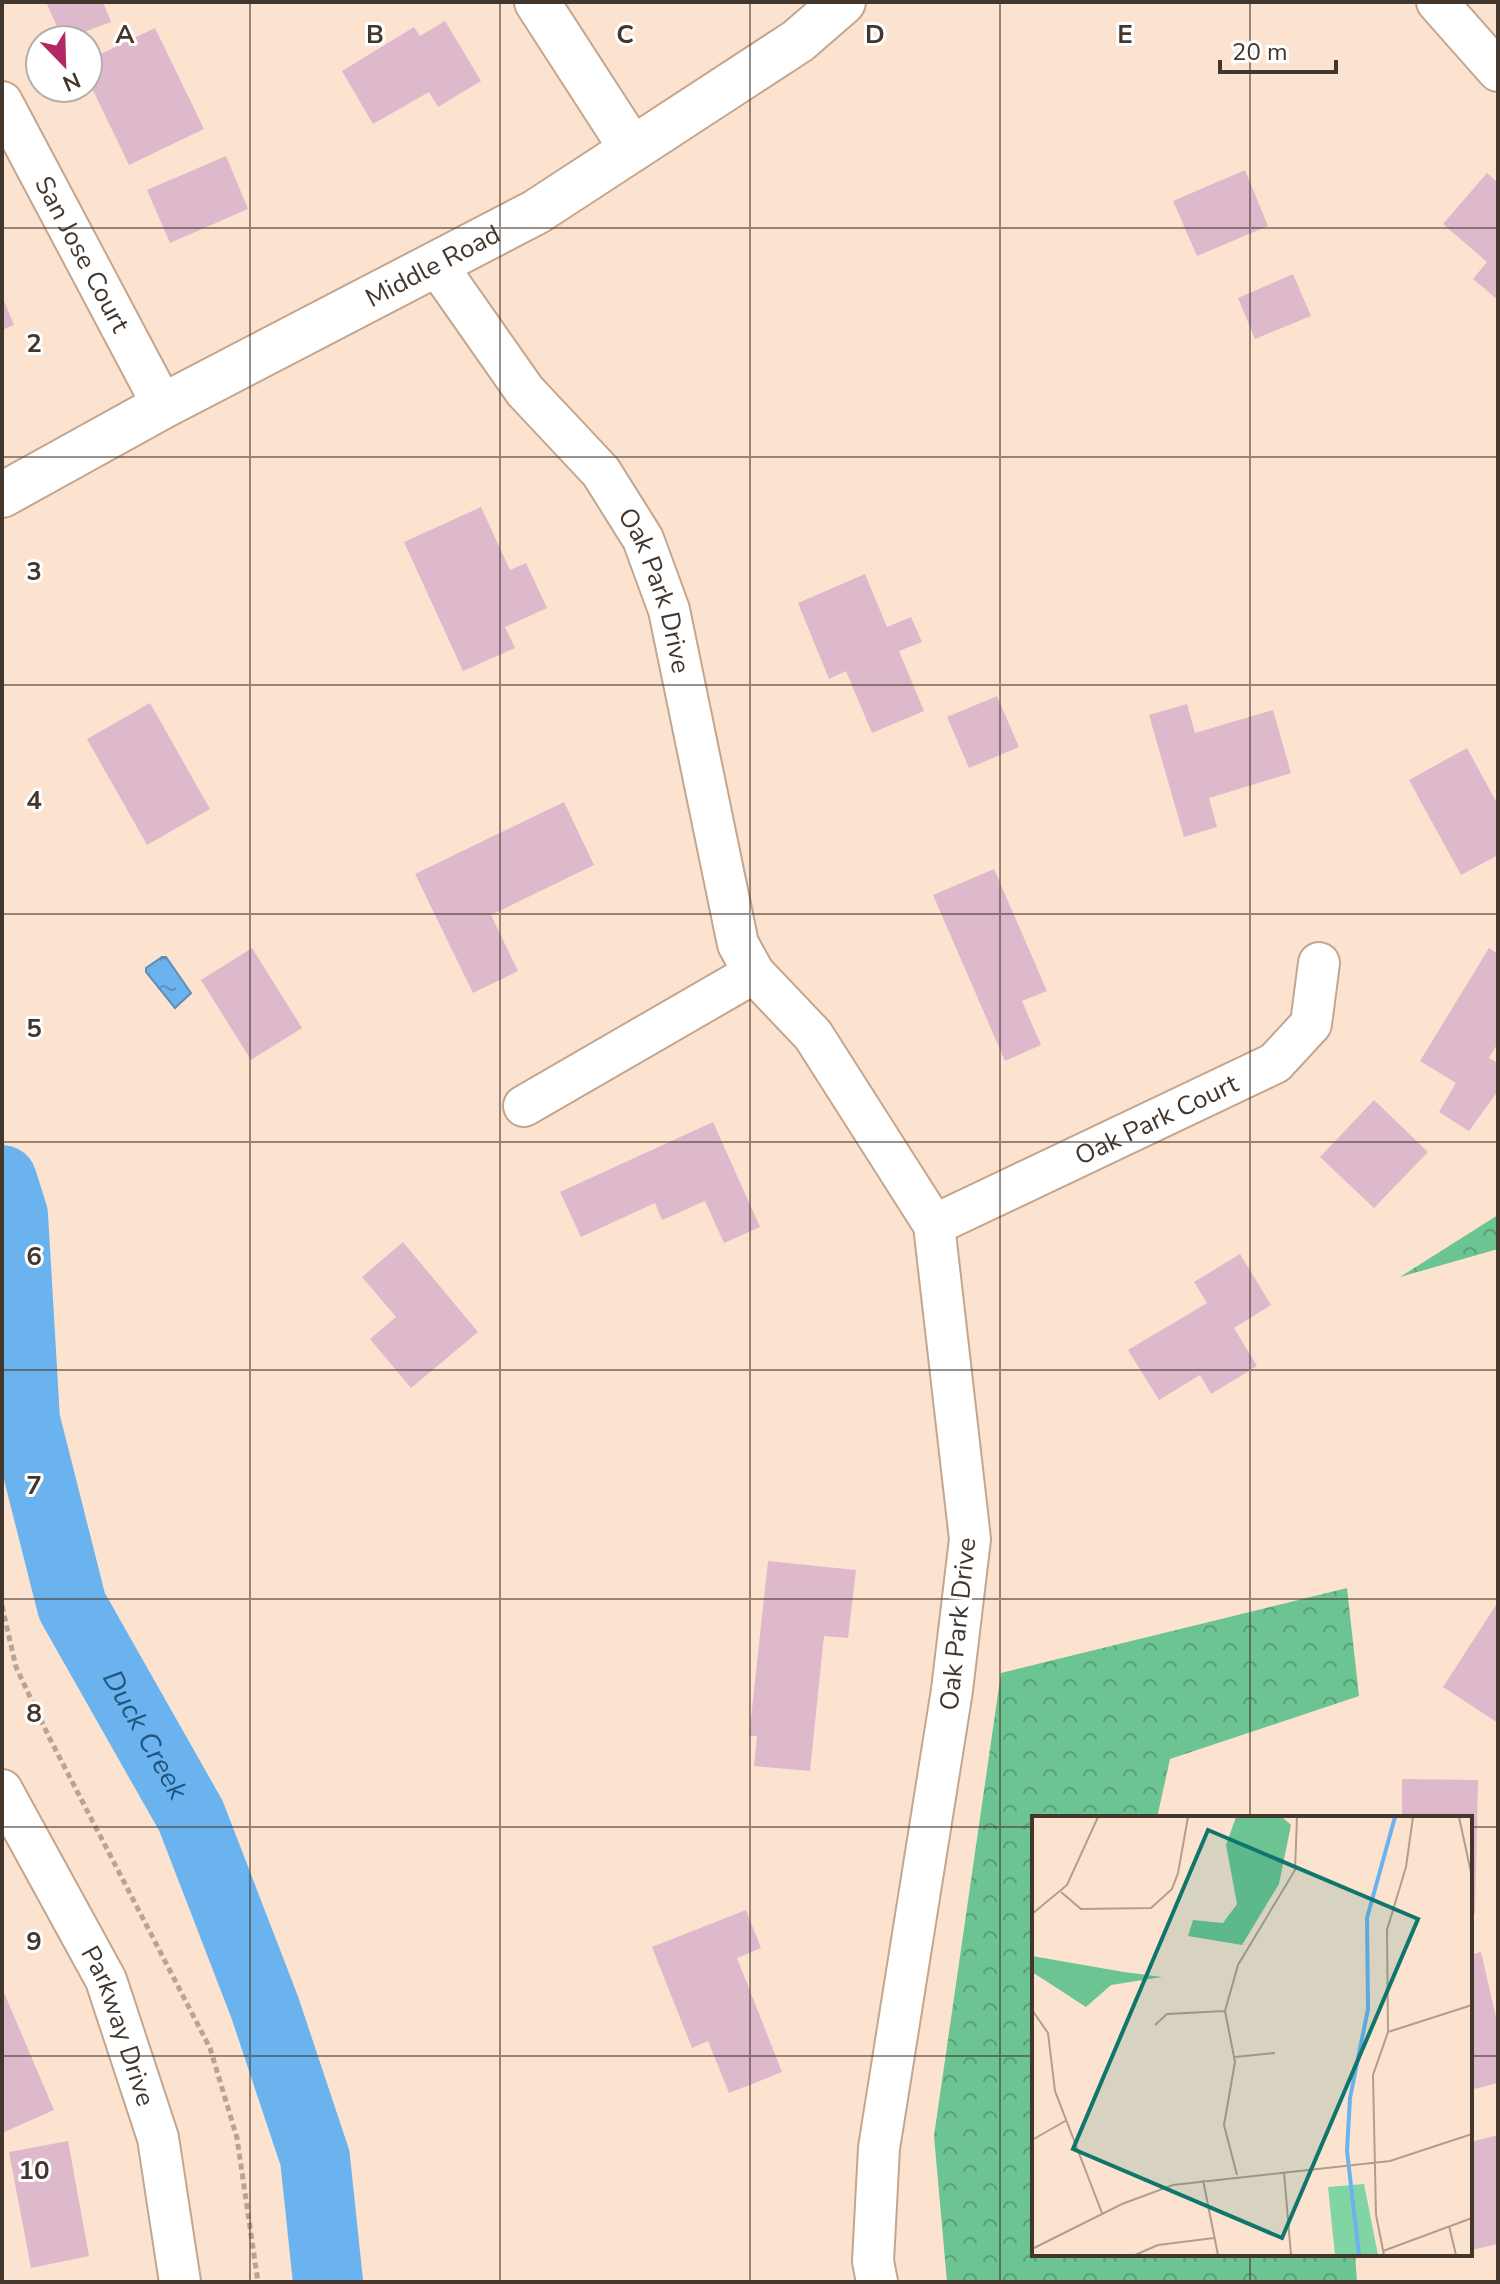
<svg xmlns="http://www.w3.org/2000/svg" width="1500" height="2284" viewBox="0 0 1500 2284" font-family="'Nunito Sans',sans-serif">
<defs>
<pattern id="forest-crowns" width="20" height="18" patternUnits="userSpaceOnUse" patternTransform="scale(2)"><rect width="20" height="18" fill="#6cc492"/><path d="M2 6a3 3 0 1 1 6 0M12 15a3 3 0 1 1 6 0" fill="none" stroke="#5aa078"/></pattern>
<pattern id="water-ripples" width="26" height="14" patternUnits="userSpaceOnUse" patternTransform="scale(2)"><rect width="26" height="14" fill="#6ab3ef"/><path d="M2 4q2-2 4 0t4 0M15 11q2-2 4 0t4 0" fill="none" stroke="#5992c2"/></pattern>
</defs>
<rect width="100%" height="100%" fill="#fce3cf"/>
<g fill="url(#forest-crowns)">
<polygon points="1498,1215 1498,1249 1400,1277"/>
<polygon points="1347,1588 1359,1696 1170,1759 1157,1818 1034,1818 1034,2254 1355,2254 1357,2282 947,2282 934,2136 1001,1673"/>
</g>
<polygon fill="url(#water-ripples)" stroke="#5e8eb5" stroke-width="2" points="162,957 166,957 191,993 175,1008 146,972 146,968"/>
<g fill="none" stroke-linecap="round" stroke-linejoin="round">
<path stroke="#6ab3ef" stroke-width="70" id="s1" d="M2,1180L13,1215L25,1420L72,1606L191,1816L265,2008L315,2158L328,2282"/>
</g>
<g fill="#deb9cc">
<polygon points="46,2 103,2 111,22 63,40"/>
<polygon points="445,21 481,81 438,107 429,92 373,124 342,71 414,27 420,36"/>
<polygon points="155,28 204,129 129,165 88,80 88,60"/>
<polygon points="226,156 248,209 170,243 147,190"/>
<polygon points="1245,170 1268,226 1197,256 1173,201"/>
<polygon points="1487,173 1498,183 1498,300 1473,279 1487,262 1443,224"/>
<polygon points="1293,274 1311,316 1255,339 1238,298"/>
<polygon points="2,296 14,325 2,330"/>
<polygon points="481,507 510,570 526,563 547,608 505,627 515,648 463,671 404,542"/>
<polygon points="865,574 887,627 911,617 922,642 899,651 924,711 872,733 846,671 829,679 798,603"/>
<polygon points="997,696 1019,747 969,768 947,717"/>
<polygon points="150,703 210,809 147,845 87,739"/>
<polygon points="1187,704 1195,733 1273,710 1291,773 1209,798 1217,827 1184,837 1149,715"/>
<polygon points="1467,748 1498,805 1498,855 1461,875 1409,780"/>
<polygon points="564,802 594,865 491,915 518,971 473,993 415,874"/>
<polygon points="994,869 1047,991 1022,1001 1041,1045 1005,1061 933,895"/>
<polygon points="252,948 302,1028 251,1060 201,980"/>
<polygon points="1489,948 1498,954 1498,1043 1489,1058 1498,1063 1498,1091 1469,1131 1439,1112 1456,1083 1420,1061"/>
<polygon points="1374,1100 1428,1152 1374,1208 1320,1157"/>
<polygon points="713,1122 760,1227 724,1243 705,1201 662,1220 655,1203 581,1237 560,1192"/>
<polygon points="403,1242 478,1332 411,1388 370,1339 396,1317 362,1277"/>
<polygon points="1240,1254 1271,1305 1234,1328 1257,1366 1211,1394 1200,1375 1159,1400 1128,1350 1207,1303 1194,1282"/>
<polygon points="768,1561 856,1570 848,1638 824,1636 810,1771 754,1766 757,1736 749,1736"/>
<polygon points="1498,1602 1498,1723 1443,1687"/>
<polygon points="1402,1779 1478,1780 1475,1914 1470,1914 1470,1818 1402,1818"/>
<polygon points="746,1910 761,1948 737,1958 782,2072 729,2093 708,2041 692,2048 652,1947"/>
<polygon points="1481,1952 1498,2026 1498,2083 1470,2090 1470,1955"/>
<polygon points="2,1988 54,2110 2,2133"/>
<polygon points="1498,2135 1498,2244 1472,2250 1470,2142"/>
<polygon points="68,2141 89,2256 31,2268 9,2152"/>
</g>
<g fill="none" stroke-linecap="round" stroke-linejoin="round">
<g stroke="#c4a68e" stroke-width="44">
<g id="minor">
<polyline points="1437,2 1498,71"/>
<path id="s2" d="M2,102L163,406"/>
<path id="s3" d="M436,264L525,391L601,472L643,539L669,610L738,944L754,973L813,1035L934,1225L970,1539L952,1690L879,2148L873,2261L877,2282"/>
<polyline points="524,1106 754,973"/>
<path id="s4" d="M934,1225L1275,1063L1311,1024L1319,963"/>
<path id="s5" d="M2,1790L106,1980L158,2138L180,2282"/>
</g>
</g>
<g stroke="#c4a68e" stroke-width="48">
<polyline id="tertiary" points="537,2 632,149"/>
</g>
<g stroke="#c4a68e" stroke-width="48">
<g id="secondary">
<path id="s6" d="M2,495L163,406L536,212L798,41L843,2"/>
</g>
</g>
<polyline stroke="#b8a493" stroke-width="5" stroke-dasharray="6 4" stroke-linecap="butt" points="2,1606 16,1667 49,1737 210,2048 237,2138 258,2282"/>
<use href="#minor" stroke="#fff" stroke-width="40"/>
<use href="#tertiary" stroke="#fff" stroke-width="44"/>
<use href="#secondary" stroke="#fff" stroke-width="44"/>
</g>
<path fill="none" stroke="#43372d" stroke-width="2" stroke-opacity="0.55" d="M250,2V2282M500,2V2282M750,2V2282M1000,2V2282M1250,2V1818M2,228H1498M2,457H1498M2,685H1498M2,914H1498M2,1142H1498M2,1370H1498M2,1599H1498M2,1827H1034M1470,1827H1498M2,2056H1034M1470,2056H1498M1250,2254V2282"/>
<g text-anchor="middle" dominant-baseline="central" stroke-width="6" stroke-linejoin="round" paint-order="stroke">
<g font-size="26" fill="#43372d" stroke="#fff">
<text stroke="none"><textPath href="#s2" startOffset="172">San Jose Court</textPath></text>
<text stroke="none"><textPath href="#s6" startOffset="488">Middle Road</textPath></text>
<text stroke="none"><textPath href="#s3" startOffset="398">Oak Park Drive</textPath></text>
<text stroke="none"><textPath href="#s4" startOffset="246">Oak Park Court</textPath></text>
<text transform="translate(958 1624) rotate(-84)">Oak Park Drive</text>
<text stroke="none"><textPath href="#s5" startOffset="264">Parkway Drive</textPath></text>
</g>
<g font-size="28" font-style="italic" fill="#21557d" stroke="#fff">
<text stroke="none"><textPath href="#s1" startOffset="582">Duck Creek</textPath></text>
</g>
</g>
<g transform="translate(1032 1816)">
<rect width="440" height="440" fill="#fce3cf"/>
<path d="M204,1H250L259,9L247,68L210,129L156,120L161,104L191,107L205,88L194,29ZM0,140L92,156L130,161L79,169L54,191L0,156Z" fill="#6cc492"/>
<path d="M332,368L346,439H303L296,371Z" fill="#81d4a3"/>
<path fill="none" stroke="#6ab3ef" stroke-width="4" d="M327,439L315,335L318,282L336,193L335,102L363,1"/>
<path fill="none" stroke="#b29e8e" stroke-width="2" d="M427,1L440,61M29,76L49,93L119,92L140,73L146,57L156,1M0,98L35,69L66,1M0,194L16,217L23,275L70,397M123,209L135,198L193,195M356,216L440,189M203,241L243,237M0,324L35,304M252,356L259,439M205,359L192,309L203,246L193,195L206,149L263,54L265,1M171,364L186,439M417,410L424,439M0,433L90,388L141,369L358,345L440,318M351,435L440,402M103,439L126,429L182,422M352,439L344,399L341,259L356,216L355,114L374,51L381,1"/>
<path fill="#0f766e" fill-opacity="0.15" stroke="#0f766e" stroke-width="4" d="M176,14L386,103L250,422L41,333Z"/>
<rect width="440" height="440" fill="none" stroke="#43372d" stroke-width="4"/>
</g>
<g font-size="26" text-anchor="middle" font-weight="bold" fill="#43372d" stroke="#fff" stroke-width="6" stroke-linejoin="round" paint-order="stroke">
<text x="125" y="43">A</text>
<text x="375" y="43">B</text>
<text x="625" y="43">C</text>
<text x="875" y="43">D</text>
<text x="1125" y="43">E</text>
<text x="34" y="352">2</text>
<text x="34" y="580">3</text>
<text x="34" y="809">4</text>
<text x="34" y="1037">5</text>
<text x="34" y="1265">6</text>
<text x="34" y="1494">7</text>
<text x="34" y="1722">8</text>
<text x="34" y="1950">9</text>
<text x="34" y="2179">10</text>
</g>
<rect width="1500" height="2284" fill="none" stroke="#43372d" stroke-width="8"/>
<g transform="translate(64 64) rotate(157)"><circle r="38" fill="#ffffff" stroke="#b4afab" stroke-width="2"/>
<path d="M0-6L14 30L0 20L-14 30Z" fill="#b22864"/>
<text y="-12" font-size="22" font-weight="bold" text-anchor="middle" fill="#43372d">N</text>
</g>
<path d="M1220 60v12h116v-12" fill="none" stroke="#43372d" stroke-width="4"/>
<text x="1232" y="60" font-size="24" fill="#43372d" stroke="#ffffff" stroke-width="6" paint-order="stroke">20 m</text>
</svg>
